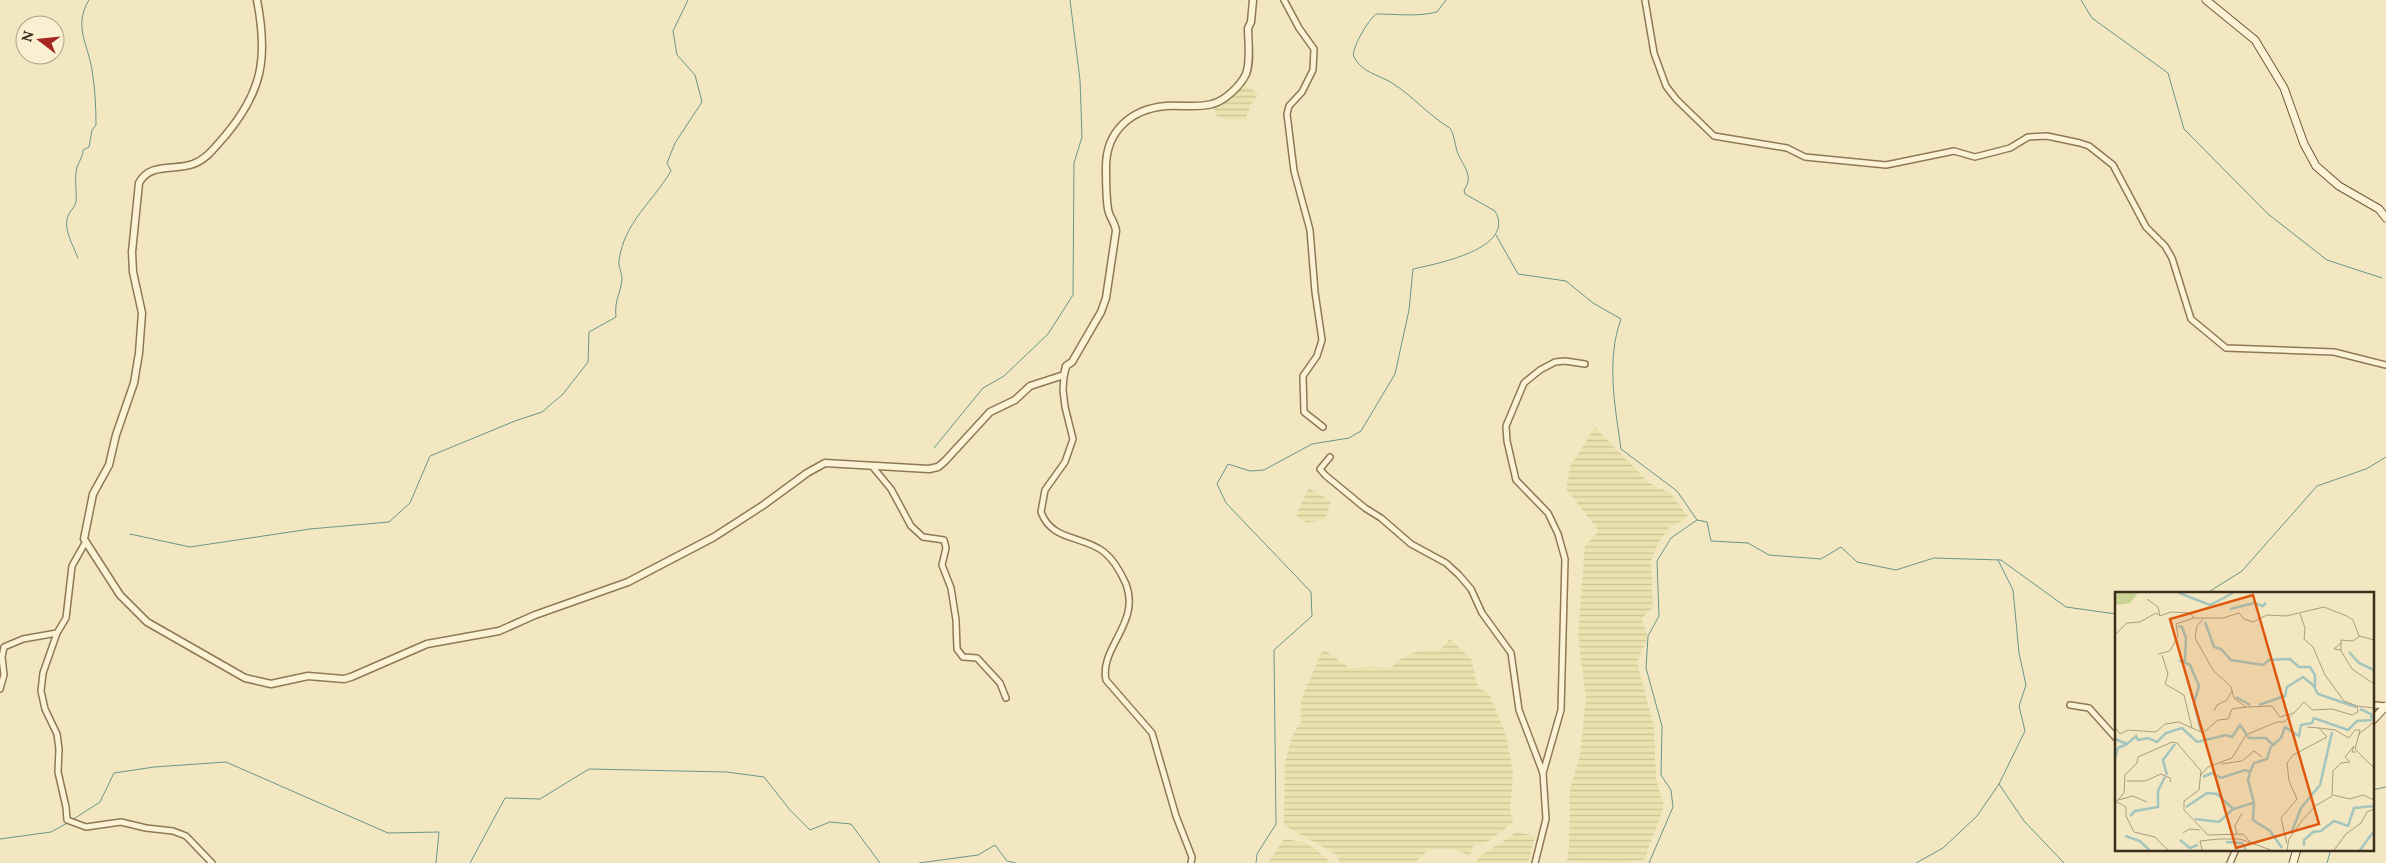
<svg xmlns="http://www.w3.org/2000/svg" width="2386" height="863" viewBox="0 0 2386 863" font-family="Lora,serif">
<defs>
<pattern id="farmland-rules" width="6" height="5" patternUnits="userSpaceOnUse" patternTransform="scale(1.25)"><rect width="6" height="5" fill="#eae3ae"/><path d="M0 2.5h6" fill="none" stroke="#cac395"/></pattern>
</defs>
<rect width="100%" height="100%" fill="#f3e7c1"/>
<g fill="url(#farmland-rules)">
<polygon points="1241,83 1259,94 1251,104 1245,121 1225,119 1215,115 1214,106"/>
<polygon points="1595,427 1649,483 1670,493 1688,517 1669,528 1658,543 1651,561 1653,608 1641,619 1648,636 1637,663 1654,727 1656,779 1664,806 1644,860 1628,861 1624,863 1567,861 1569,846 1570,789 1580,755 1586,698 1578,635 1585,546 1599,531 1566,489 1570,467"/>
<polygon points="1309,488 1331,501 1325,519 1307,523 1296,515"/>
<polygon points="1450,639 1471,659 1478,687 1489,694 1506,735 1513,772 1510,810 1513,823 1488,841 1473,846 1470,856 1453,849 1429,849 1414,863 1340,863 1337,855 1284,825 1285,762 1293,734 1301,722 1301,700 1323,649 1351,669 1370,666 1389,669 1402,658 1421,650 1440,650"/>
<polygon points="1517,832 1535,836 1528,863 1474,863 1482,855"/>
<polygon points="1284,839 1303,842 1315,849 1331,863 1268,863"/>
</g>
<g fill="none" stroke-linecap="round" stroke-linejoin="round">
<g stroke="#6a958c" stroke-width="1">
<polyline points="2081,0 2092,18 2168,73 2184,129 2268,214 2327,260 2382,278"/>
<path d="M1496,235L1518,274L1566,281L1593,303L1621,319C1606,360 1615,406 1621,449L1677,491L1697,520L1671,538L1657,561L1659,616L1648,636L1646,668L1662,726L1661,775L1671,790L1673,807L1649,863"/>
<path d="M78,258C73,245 63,229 68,216C70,210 75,208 76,202C77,191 74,179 77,167C79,162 83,156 83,150L89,147L92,130L96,125C96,107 95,88 92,70C88,44 73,26 89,0"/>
<polyline points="934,448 983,388 1004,376 1048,334 1073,295 1074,163 1082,137 1080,80 1070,0"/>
<polyline points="1697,520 1707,522 1711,541 1748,543 1769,555 1821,559 1841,547 1857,562 1896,570 1934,558 2001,560 2066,607 2116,614"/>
<path d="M130,534L190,547L310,529L389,522L410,503L430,456L515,421L542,412L563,394L588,362L589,332L616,317C614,300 621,293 622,279C622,273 618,266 619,260C625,221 652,203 671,171L667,163L675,143L702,102L695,75L677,55L673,31L688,0"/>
<polyline points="1998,560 2013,590 2019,653 2026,685 2019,706 2025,731 1999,784 2024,821 2064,863"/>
<polyline points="2207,593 2242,571 2317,486 2366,469 2386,457"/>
<polyline points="2372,790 2386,787"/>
<polyline points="72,820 100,802 114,773 154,767 226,762 388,833 439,832 436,863"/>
<polyline points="0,839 51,832 69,822"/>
<polyline points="470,863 505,798 540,799 589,769 727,772 764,777 790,810 810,830 830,822 851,824 880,863"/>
<polyline points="919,863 978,855 995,845 1007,861 1016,863"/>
<path d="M1256,863L1257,854L1276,824L1274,650L1312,616L1311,592L1226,503L1217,484L1228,464L1250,471L1264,470L1312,444L1349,438L1361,431L1395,374L1409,310L1413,269C1435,264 1517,249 1495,211L1465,194L1464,190C1476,174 1459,163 1456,147C1454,139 1454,135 1450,128C1429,116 1413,96 1392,83C1379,75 1361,72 1354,57C1350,50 1369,19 1376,14C1397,14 1417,17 1437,12L1446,0"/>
<polyline points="1916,863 1943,848 1977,816 1999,784"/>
<polyline points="2327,863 2331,849"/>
</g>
<g stroke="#8f7856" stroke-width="8">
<g id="minor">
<polyline points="1284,0 1299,28 1314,49 1313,70 1302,92 1289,106 1287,114 1294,171 1310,230 1315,292 1322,340 1317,356 1303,376 1304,412 1323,427"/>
<polyline points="1645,0 1654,53 1666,86 1676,99 1714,136 1787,148 1805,157 1886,165 1954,151 1975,157 2010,148 2028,137 2047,136 2080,143 2089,146 2113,165 2146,227 2165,246 2172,258 2191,319 2226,348 2334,352 2386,365"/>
<path d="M1064,375L1063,390L1065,407L1073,439L1065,462L1045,490L1041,512C1052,542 1083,535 1104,552C1113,559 1121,573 1126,584C1141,623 1099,648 1106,680L1152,733L1176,816L1192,857L1191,863"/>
<polyline points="1330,457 1320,469 1325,475 1365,508 1381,518 1411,544 1446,563 1459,575 1471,589 1482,613 1511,653 1519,710 1543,773 1546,819 1535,863"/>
<polyline points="872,466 891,489 911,526 923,537 944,540 946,548 942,565 951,588 956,620 957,649 963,657 977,658 1000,683 1006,698"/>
<polyline points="57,633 43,673 41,691 45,709 57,734 59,749 58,772 66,807 67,820 86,827 121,822 146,828 173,831 186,836 212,863"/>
<polyline points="0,689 4,675 2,657 4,647 23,639 57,633 66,618 72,566 85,543"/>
<polyline points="2070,705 2089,708 2116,738"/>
<polyline points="2372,708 2376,705 2386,706"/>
<polyline points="1543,773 1561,710 1565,559 1558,534 1548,513 1516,480 1507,441 1506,426 1524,383 1540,370 1555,362 1565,361 1585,364"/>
<polyline points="2230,863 2236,849"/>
</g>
</g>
<g stroke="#8f7856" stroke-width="9">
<path id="tertiary" d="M257,0C268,57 263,91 225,136C215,147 207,159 193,164C174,171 150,162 139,183L132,252L133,272L142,313L139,353L134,383L116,435L109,465L93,494L84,539L120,595L147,622L245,678L271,684L308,676L344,679L351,677L427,644L499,631L535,615L628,582L714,537L762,506L807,473L825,463L929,469L938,467L945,461L990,412L1015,400L1030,386L1064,375L1066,366L1072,362L1101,312L1106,298L1116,231C1115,222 1109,217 1108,209C1106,197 1106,180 1106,167C1106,131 1131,109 1166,106C1181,105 1198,108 1212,104C1225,101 1241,85 1246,74C1251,61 1248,41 1248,28L1251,22L1253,0"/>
</g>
<g stroke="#71583a" stroke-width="9">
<g id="secondary">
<polyline points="2206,0 2255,40 2284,88 2304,144 2316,166 2339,186 2379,209 2386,218"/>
<polyline points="2372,721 2386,706"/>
<polyline points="2293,863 2297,849"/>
</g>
</g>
<use href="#minor" stroke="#fcf3d6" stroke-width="5"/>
<use href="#tertiary" stroke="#fcf3d6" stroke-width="6"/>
<use href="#secondary" stroke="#fcf3d6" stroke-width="7"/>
</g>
<g transform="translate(2115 592)">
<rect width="259" height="259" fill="#f3e7c1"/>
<path d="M0,1H23L15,11L0,13Z" fill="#c8d394"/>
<path fill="none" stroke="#a4c5bd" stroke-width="2.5" d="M64,1L95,13L118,1M115,17L139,11L148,14L151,11M90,30L99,55L106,57L116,68L148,73L154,68L175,67L184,75H195L200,83V95M63,34L67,35L71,46L70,68L66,69L75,73L84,94L79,111L86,139M234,60L244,71L259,78M121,105L135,113M144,113L170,104L172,95L188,85L198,93L203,102L241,115M245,117L256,122L257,127M0,147L12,152L21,144L23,148L33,146L42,150L51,141L67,136L82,150L111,143L117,145L125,133L134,146H151L158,153L166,146L170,135L184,144L186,133L197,131L199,126L233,138L242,129L257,128M0,167L3,156L12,152M135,180L133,188L139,211L138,228L155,239L167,256M52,183L48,168L60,152M88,185L97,181L106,186L130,178L135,180L139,171L152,167L156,154M71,215L92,201L102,202L118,217M15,224L20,219L43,215V199L50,185M80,227L104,230L118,217L138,211M177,239L186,216L205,193L217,140M10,244L25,249L34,258M65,248L75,256L83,253M111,250L127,251L131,258M189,254V248L198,240L206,239L219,229L233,234L239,216L259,214M245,258L259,239"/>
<path fill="none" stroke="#aa9d7f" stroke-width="1" d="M32,7L43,15L45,24L56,20L75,21L79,26H88M185,22L190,36L189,47L198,55L210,83L229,109L242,114M0,43L12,31L25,30L41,21L45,24M245,44L238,49L226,48V59L237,77L259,92M259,48L244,44L238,28L232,24L209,15L171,24L152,23L138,30L129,27L124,21L108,26H89L82,34L80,46L98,78L116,95L119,106L131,115L157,114L165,125L179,121L189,110L197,118L217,117L237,123L243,120L242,114L259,116M226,58L219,57L226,51M43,62L55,59L63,44L61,32L79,26M47,63L53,82L50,92L69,103L77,136M99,119L102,113L112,108L117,99M259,130L244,142L240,157L259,176M0,135L5,142L13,138L41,140L50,132L64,130L88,141L103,128L113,127L117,117L131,115M204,136L220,138L234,146L240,138H245L244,143M133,142L162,130H169L177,123M106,172L127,169L139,159L147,165M86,183L93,175L117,166L131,143M12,189H30L46,182L55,186L56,190M218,203L235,207L248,203L259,208M3,208L18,204L32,210M0,209L11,215V224L19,240L40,245L53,258M2,209L9,201L10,183L22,171L23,165L57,150L62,151L86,179L84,198L69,209V218L93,243L128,242L135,250M68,241L74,237L85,238M122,242L120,234L127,221M172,252L166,226L182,207L174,189L172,171L178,163L212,145L204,136L192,135M87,258L85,249L104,247H125L156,258M172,258L174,247L186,230L200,214L217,204L218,179L226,171L235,170L230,165L239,154L237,160H241M219,258L231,242L246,231L252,220L259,217"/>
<path fill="#df570d" fill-opacity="0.15" stroke="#df570d" stroke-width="2.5" d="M138,3L204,232L121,256L55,27Z"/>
<rect width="259" height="259" fill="none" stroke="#3d2e1c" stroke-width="2.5"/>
</g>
<g transform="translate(40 40) rotate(286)"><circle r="24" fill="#f9f0d2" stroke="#aea289"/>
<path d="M0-4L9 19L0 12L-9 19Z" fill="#a5261f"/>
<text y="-8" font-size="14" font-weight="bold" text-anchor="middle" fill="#3d2e1c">N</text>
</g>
</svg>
